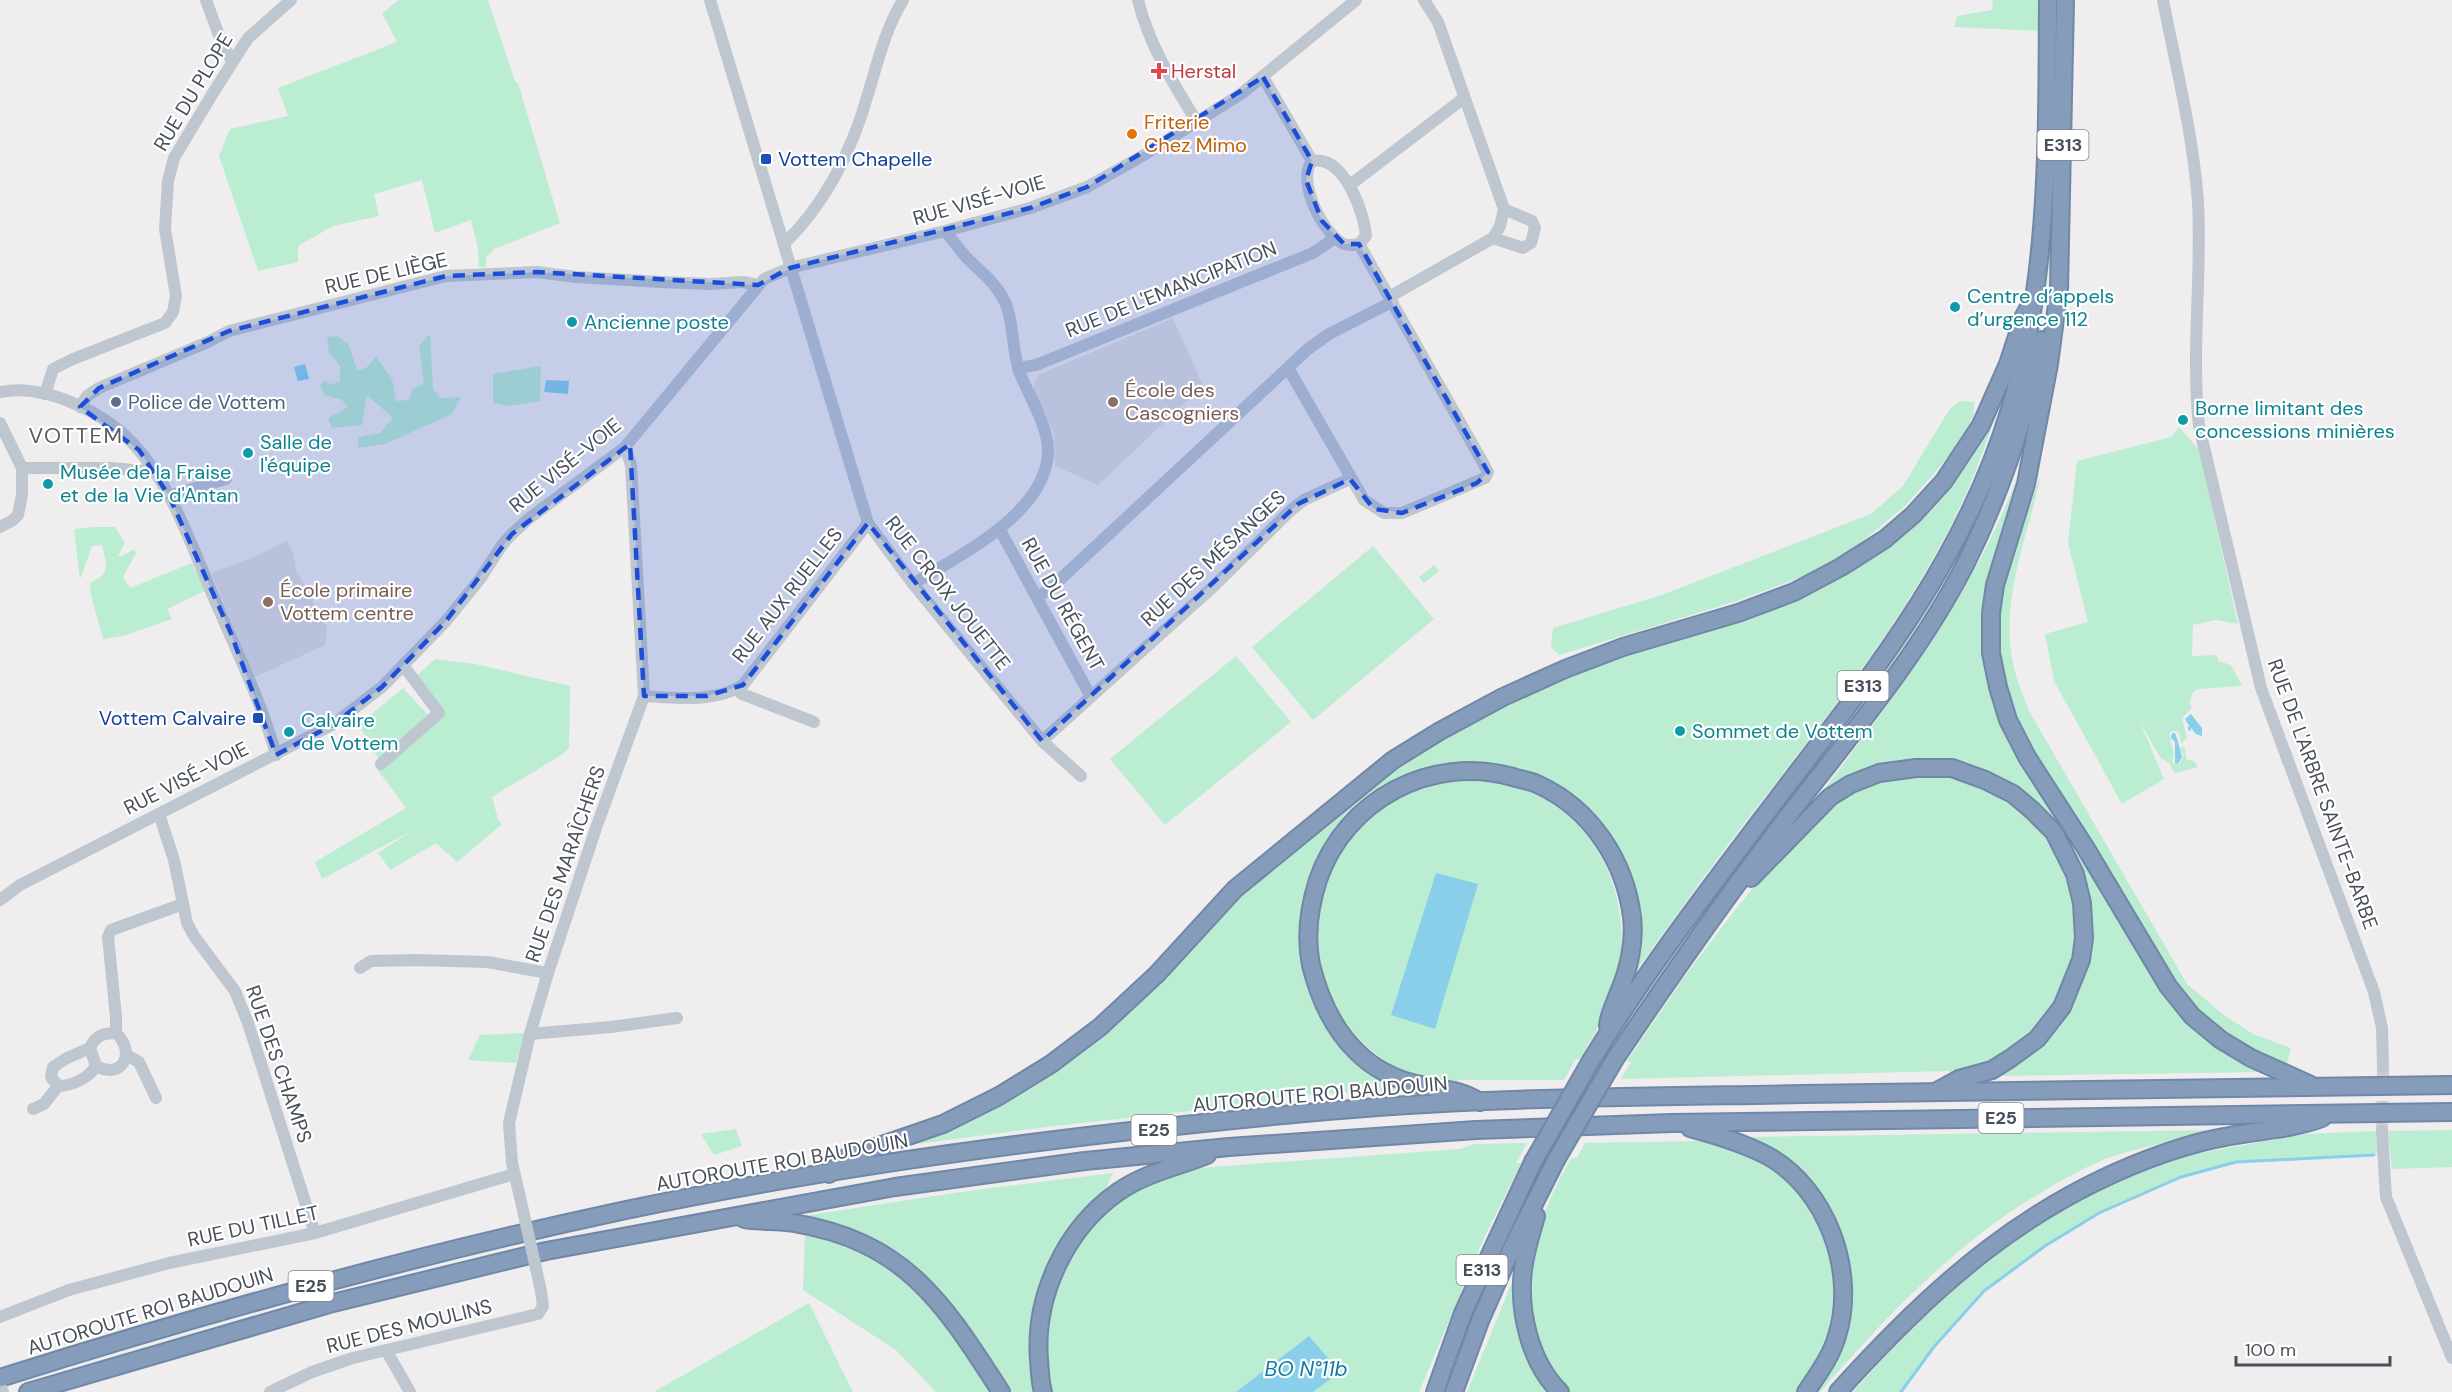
<svg xmlns="http://www.w3.org/2000/svg" width="2452" height="1392" viewBox="0 0 2452 1392" font-family="'DM Sans',sans-serif">
<rect width="100%" height="100%" fill="#efeded"/>
<g fill="#e0dedf">
<polygon points="1173,318 1203,386 1098,485 1055,466 1054,432 1033,389 1038,375"/>
<polygon points="287,541 294,555 296,570 327,628 325,645 255,677 211,573 254,557"/>
</g>
<g fill="#bbedd2">
<polygon points="399,0 488,0 515,81 518,83 560,223 494,249 486,258 486,267 479,267 478,249 471,220 435,233 422,180 374,194 379,216 333,226 298,246 298,262 258,271 219,156 230,129 288,116 278,88 397,42 382,13"/>
<polygon points="1993,0 2041,0 2041,31 1954,27 1957,16 1992,10"/>
<polygon points="2054,0 2058,0 2052,246 2037,350 2010,447 1961,560 1898,662 1608,1059 1601,1059 1720,886 1856,709 1926,609 1956,558 1982,502 2020,398"/>
<polygon points="430,334 433,389 441,398 461,397 452,414 385,444 358,448 359,437 380,433 393,418 367,395 362,425 332,428 328,418 348,407 342,400 325,395 320,385 325,380 330,385 340,381 340,366 329,352 327,337 337,336 348,343 357,370 366,368 376,357 392,379 396,401 409,400 412,390 424,383 419,346"/>
<polygon points="541,366 540,401 509,406 493,403 493,374"/>
<polygon points="1960,401 1974,402 1974,416 1947,459 1905,506 1859,544 1831,563 1804,576 1737,601 1559,655 1551,647 1553,628 1662,595 1871,514 1903,486 1949,410"/>
<path d="M1997,411C1981,460 1962,508 1936,553C1884,646 1818,728 1753,812C1711,866 1672,921 1632,977C1635,957 1642,933 1640,914C1621,776 1456,715 1354,810C1327,834 1311,864 1304,899C1300,923 1298,952 1306,976C1310,986 1321,996 1327,1005C1340,1022 1352,1039 1365,1056C1369,1062 1373,1070 1379,1075C1387,1082 1401,1086 1411,1092L1363,1095L1362,1091L1270,1098V1102L1046,1127L894,1147L1080,1048L1237,894L1319,826L1405,763L1467,726L1543,688L1625,656L1765,613L1809,595L1854,570L1885,548L1975,449Z"/>
<polygon points="2179,427 2199,450 2238,624 2216,620 2193,625 2192,656 2217,655 2218,661 2231,665 2242,686 2198,689 2193,692 2190,701 2191,709 2182,718 2187,738 2181,744 2179,732 2172,731 2169,734 2174,754 2172,762 2179,765 2184,755 2180,749 2184,746 2187,760 2194,761 2198,767 2175,773 2169,763 2160,757 2140,722 2164,779 2122,804 2054,681 2045,634 2088,622 2068,543 2077,461 2171,437"/>
<path d="M2025,455L1992,575L1993,691L2161,986L2261,1072L1998,1076C2040,1051 2080,1013 2088,961C2090,947 2086,930 2085,916C2083,900 2085,880 2080,866C2050,782 1958,744 1875,766C1854,772 1836,785 1819,796C1900,690 1982,584 2025,455Z"/>
<path d="M2041,475C2027,541 1997,604 2015,672C2018,685 2024,698 2029,711L2187,984L2224,1015L2253,1034L2291,1048L2287,1064C2236,1047 2211,1025 2176,986L2034,750C2028,738 2020,726 2015,713C1982,624 2009,558 2041,475Z"/>
<path d="M92,527H115L125,543L118,556H122L134,549L136,553L123,577L130,588L192,563L205,591L167,609L172,619L123,636L103,639L90,591L91,582C112,575 106,562 102,545L92,546L80,579L74,529Z"/>
<polygon points="1373,546 1434,619 1313,720 1252,647"/>
<polygon points="1434,565 1439,571 1424,583 1419,577"/>
<polygon points="1236,656 1291,722 1165,825 1110,759"/>
<polygon points="435,659 475,664 570,686 569,747 563,754 492,797 498,819 502,824 457,862 436,843 390,870 378,853 411,831 322,879 315,862 406,808 377,769 381,764 359,725 403,688 428,715 439,713 441,709 418,675"/>
<path d="M1895,775C1940,775 1969,774 2009,800C2016,804 2023,812 2029,818C2085,871 2092,954 2046,1016C2030,1038 2009,1057 1982,1065C1971,1069 1959,1075 1948,1071L1621,1079L1631,1062L1627,1061L1685,976L1739,905L1783,853L1842,796Z"/>
<path d="M1468,780C1488,782 1507,784 1526,791C1606,820 1639,917 1613,994C1606,1017 1591,1038 1580,1059L1575,1060L1564,1080H1458L1457,1084C1301,1071 1265,867 1401,795C1422,785 1445,783 1468,780Z"/>
<polygon points="525,1033 516,1063 468,1060 480,1035"/>
<polygon points="736,1129 742,1146 714,1155 701,1134"/>
<path d="M2222,1130C2189,1138 2154,1144 2120,1154C2093,1162 2067,1177 2042,1192C1955,1243 1887,1316 1820,1392H1816C1833,1371 1843,1344 1847,1317C1849,1307 1852,1295 1852,1285C1852,1278 1849,1269 1848,1262C1838,1203 1802,1165 1751,1137Z"/>
<polygon points="2452,1130 2452,1167 2392,1169 2388,1131"/>
<polygon points="2376,1131 2377,1153 2298,1160 2235,1162 2180,1177 2099,1212 2043,1247 1984,1291 1933,1348 1901,1392 1853,1392 1903,1336 2002,1247 2053,1213 2100,1187 2173,1158 2305,1134"/>
<path d="M1708,1141C1824,1164 1876,1301 1797,1392H1567C1559,1380 1549,1367 1542,1354C1538,1348 1537,1339 1535,1332C1518,1271 1541,1211 1571,1158H1577L1585,1143Z"/>
<path d="M1527,1143L1516,1163H1521L1484,1238L1419,1392H1052C1028,1309 1076,1222 1148,1183C1168,1172 1190,1170 1211,1167L1460,1149L1474,1144Z"/>
<polygon points="1549,1160 1448,1392 1441,1392 1469,1316 1542,1161"/>
<path d="M1113,1173C1100,1207 1074,1222 1056,1251C1029,1293 1036,1345 1036,1392H1006L928,1283L803,1216L968,1191Z"/>
<path d="M805,1234C909,1263 934,1306 989,1392H936L896,1350L803,1290Z"/>
<polygon points="1515,1275 1516,1316 1525,1351 1548,1392 1467,1392"/>
<polygon points="809,1303 853,1392 654,1392"/>
</g>
<g fill="#89cfe9">
<polygon points="305,364 309,379 298,381 294,367"/>
<polygon points="546,380 569,381 568,394 544,392"/>
<polygon points="2191,714 2202,728 2202,736 2196,734 2191,728 2191,731 2188,730 2188,726 2190,727 2185,719"/>
<path d="M2172,733H2175C2178,741 2180,749 2182,757L2178,764L2175,763V742L2171,738Z"/>
<polygon points="1436,873 1478,884 1435,1029 1391,1015"/>
<polygon points="1309,1336 1340,1372 1313,1392 1236,1392"/>
</g>
<g fill="none" stroke-linecap="round" stroke-linejoin="round">
<polyline stroke="#89cfe9" stroke-width="3" points="1901,1392 1933,1348 1984,1291 2045,1246 2099,1213 2181,1177 2236,1162 2374,1155"/>
<polyline stroke="#cdcdd0" stroke-width="12" stroke-dasharray="12 6" stroke-linecap="butt" points="2382,1131 2383,1067"/>
<g stroke="#7187a7" stroke-width="20">
<g id="highway">
<polyline points="2065,0 2059,289 2049,364 2026,484 1995,585 1991,613 1991,653 1998,687 2008,720 2027,757 2085,847 2168,986 2192,1016 2221,1040 2251,1058 2311,1085"/>
<polyline points="1751,878 1830,797 1851,784 1879,773 1916,768 1952,768 1985,780 2013,794 2032,810 2054,832 2075,874 2082,903 2084,938 2081,960 2062,1007 2037,1039 2011,1058 1992,1070 1959,1079 1937,1091"/>
<path d="M1592,1059C1651,963 1722,872 1790,782C1880,665 1967,553 2010,409C2050,276 2047,137 2048,0"/>
<path d="M1615,1059C1666,983 1719,907 1775,833C1841,746 1916,661 1966,563C2001,492 2026,417 2042,340"/>
<path d="M1480,1102C1456,1087 1442,1091 1416,1084C1395,1080 1372,1067 1357,1052C1333,1029 1319,997 1311,965C1305,936 1309,908 1318,880C1345,800 1431,754 1513,777C1522,780 1532,781 1539,785C1591,809 1625,861 1632,917C1635,941 1629,969 1619,992C1615,1004 1609,1013 1608,1026"/>
<path d="M1690,1128C1716,1135 1744,1143 1768,1156C1827,1189 1857,1272 1837,1336C1831,1357 1818,1374 1806,1392"/>
<polyline points="829,1174 847,1157 943,1124 999,1096 1051,1064 1100,1027 1157,974 1235,889 1393,760 1440,731 1503,697 1565,669 1623,647 1738,613 1794,592 1841,567 1885,539 1913,515 1944,481 1981,425 2008,364 2023,318 2036,294"/>
<path d="M1536,1216C1531,1234 1525,1252 1523,1270C1518,1311 1530,1363 1560,1392"/>
<path d="M744,1219C761,1222 778,1220 794,1223C907,1242 944,1304 1001,1392"/>
<path d="M0,1378C206,1313 415,1255 626,1210C848,1163 1079,1134 1305,1113C1470,1097 1638,1097 1803,1094C2020,1091 2236,1088 2452,1085"/>
<polyline points="28,1392 333,1303 546,1251 895,1187 1085,1161 1229,1147 1476,1130 1672,1123 2452,1112"/>
<path d="M1043,1392C1040,1382 1040,1371 1039,1360C1034,1297 1065,1229 1118,1192C1145,1173 1177,1167 1207,1155"/>
<polyline points="1435,1392 1463,1313 1533,1162"/>
<polyline points="1454,1392 1480,1321 1513,1246 1556,1160"/>
<path d="M1838,1392C1933,1286 2030,1199 2168,1152C2186,1146 2206,1140 2225,1137C2258,1130 2290,1130 2322,1118"/>
</g>
</g>
<g stroke="#bec6cf" stroke-width="12">
<polyline points="206,0 221,41 232,61"/>
<polyline points="710,0 868,523 913,584 1042,741 1081,776"/>
<path d="M1138,0C1149,45 1173,83 1197,122"/>
<path d="M2163,0C2176,67 2193,134 2198,202C2202,277 2191,351 2199,426L2261,688L2374,992L2382,1028L2383,1067"/>
<polyline points="1263,77 1312,161"/>
<path d="M1312,161C1344,155 1364,212 1366,236L1359,244C1354,245 1349,246 1344,244C1323,235 1296,180 1312,161Z"/>
<polyline points="1350,185 1464,98"/>
<polyline points="1493,238 1523,248 1531,243 1535,228 1532,221 1504,209"/>
<path d="M784,244C826,203 852,151 868,94C878,61 885,30 903,0"/>
<polyline points="1389,297 1493,238 1500,226 1504,209 1438,22 1424,0"/>
<polyline points="1018,368 1036,365 1313,253 1335,238"/>
<polyline points="1288,368 1364,500 1384,513 1402,513 1485,478 1488,472 1482,461 1359,244"/>
<path d="M0,392C47,383 108,414 138,449C173,489 193,550 214,598C236,649 261,701 276,755"/>
<polyline points="45,394 53,369 73,359 165,323 173,312 176,296 165,229 168,181 174,158 213,93 248,38 291,0"/>
<polyline points="80,407 87,396 99,388 208,342 229,331 446,276 537,272 576,277 661,282 711,284 743,282 758,285"/>
<polyline points="0,423 22,468 22,495 18,515 13,520 0,527"/>
<polyline points="22,468 112,468 154,472"/>
<polyline points="169,496 226,479"/>
<polyline points="1000,530 1091,697"/>
<path d="M913,584C958,556 1046,514 1048,452C1049,426 1028,395 1019,371C1012,350 1014,325 1006,304C997,284 983,274 968,259C960,251 953,240 945,231"/>
<polyline points="1038,597 1053,586 1308,349 1329,334 1392,302"/>
<polyline points="736,689 742,694 814,722"/>
<path d="M644,696C675,698 715,703 743,685L868,523"/>
<polyline points="1042,741 1215,585 1290,511 1304,500 1350,479"/>
<polyline points="381,764 439,713 403,665"/>
<polyline points="159,814 174,860 187,923 194,936 235,991 248,1023 315,1233"/>
<polyline points="0,900 20,885 334,724 382,687 446,621 480,579 502,545 512,534 527,520 625,447 764,279 790,268 945,231 1030,208 1087,187 1139,158 1241,94 1356,0"/>
<polyline points="360,968 371,961 416,960 487,962 548,973"/>
<path d="M116,1033C137,1053 122,1080 96,1066L90,1048C95,1036 103,1033 116,1033V1017L108,937L111,930L183,904"/>
<polyline points="530,1034 611,1027 677,1018"/>
<path d="M90,1048L67,1058L53,1067L51,1077L58,1086C72,1086 89,1078 96,1066"/>
<polyline points="127,1055 139,1062 156,1098"/>
<polyline points="33,1109 44,1104 58,1086"/>
<polyline points="2382,1131 2386,1197 2452,1358"/>
<polyline points="520,1197 512,1163 509,1123 530,1034 548,973 596,828 644,696 631,465 625,447"/>
<polyline points="0,1317 69,1290 169,1263 315,1233 514,1174"/>
<polyline points="386,1350 410,1392"/>
<polyline points="0,1386 3,1392"/>
<polyline points="270,1392 312,1372 353,1358 538,1314 543,1306 541,1291"/>
</g>
<use href="#highway" stroke="#859cbb" stroke-width="16"/>
<g stroke="#7187a7" stroke-width="20" stroke-linecap="butt">
<g id="highway-bridge">
<polyline points="1556,1160 1615,1059"/>
<polyline points="1533,1162 1592,1059"/>
</g>
</g>
<polyline stroke="#bec6cf" stroke-width="12" points="520,1197 541,1291"/>
<use href="#highway-bridge" stroke="#859cbb" stroke-width="16"/>
</g>
<path fill="#1d4ed8" fill-opacity="0.2" stroke="#1d4ed8" stroke-width="4.5" stroke-dasharray="12 8" stroke-linejoin="round" d="M1263,77L1312,161L1306,180L1322,221L1344,244H1359L1488,472L1477,483L1402,513L1374,509L1350,479L1298,504L1042,741L868,523L743,685L707,696H644L630,444L512,534L446,621L382,687L334,724L276,755L230,631L169,496L139,450L80,407L99,388L229,331L446,276L537,272L758,285L790,268L1030,208L1087,187Z"/>
<path fill="#e0444e" stroke="#fff" stroke-width="2" d="M1156 62h6v6h6v6h-6v6h-6v-6h-6v-6h6z"/>
<circle fill="#e8710a" stroke="#fff" stroke-width="2" cx="1132" cy="134" r="6"/>
<g fill="#1a4fb4" stroke="#fff" stroke-width="2">
<rect x="760" y="153" width="12" height="12" rx="3"/>
<rect x="252" y="712" width="12" height="12" rx="3"/>
</g>
<g fill="#0f9aa8" stroke="#fff" stroke-width="2">
<circle cx="1955" cy="307" r="6"/>
<circle cx="572" cy="322" r="6"/>
<circle cx="2183" cy="420" r="6"/>
<circle cx="248" cy="453" r="6"/>
<circle cx="48" cy="484" r="6"/>
<circle cx="1680" cy="731" r="6"/>
<circle cx="289" cy="732" r="6"/>
</g>
<circle fill="#5c6f8a" stroke="#fff" stroke-width="2" cx="116" cy="402" r="6"/>
<g fill="#8d6e63" stroke="#fff" stroke-width="2">
<circle cx="1113" cy="402" r="6"/>
<circle cx="268" cy="602" r="6"/>
</g>
<g text-anchor="middle" dominant-baseline="central" stroke-width="4.5" stroke-linejoin="round" paint-order="stroke">
<g fill="#fff" stroke="#7e848c" stroke-width="1.5">
<rect x="2037.5" y="130" width="51" height="30" rx="4.5"/>
<rect x="1837.5" y="671" width="51" height="30" rx="4.5"/>
<rect x="1978.5" y="1103" width="45" height="30" rx="4.5"/>
<rect x="1131.5" y="1115" width="45" height="30" rx="4.5"/>
<rect x="1456.5" y="1255" width="51" height="30" rx="4.5"/>
<rect x="288.5" y="1271" width="45" height="30" rx="4.5"/>
</g>
<g font-size="18" font-weight="bold" fill="#464f5a">
<text x="2063" y="145">E313</text>
<text x="1863" y="686">E313</text>
<text x="2001" y="1118">E25</text>
<text x="1154" y="1130">E25</text>
<text x="1482" y="1270">E313</text>
<text x="311" y="1286">E25</text>
</g>
<g font-size="20" fill="#be3a42" stroke="#fff" text-anchor="start">
<text x="1171" y="71">Herstal</text>
</g>
<g font-size="20" fill="#464f5a" stroke="#fff">
<text transform="translate(193 92) rotate(-59)">RUE DU PLOPE</text>
<text transform="translate(979 200) rotate(-16)">RUE VISÉ-VOIE</text>
<text transform="translate(386 273) rotate(-13)">RUE DE LIÈGE</text>
<text transform="translate(1171 289) rotate(-22)">RUE DE L'EMANCIPATION</text>
<text transform="translate(565 465) rotate(-39)">RUE VISÉ-VOIE</text>
<text transform="translate(1213 558) rotate(-43)">RUE DES MÉSANGES</text>
<text transform="translate(948 593) rotate(52)">RUE CROIX JOUETTE</text>
<text transform="translate(787 595) rotate(-52)">RUE AUX RUELLES</text>
<text transform="translate(1063 604) rotate(61)">RUE DU RÉGENT</text>
<text transform="translate(186 778) rotate(-27)">RUE VISÉ-VOIE</text>
<text transform="translate(2323 794) rotate(70)">RUE DE L'ARBRE SAINTE-BARBE</text>
<text transform="translate(565 864) rotate(-71)">RUE DES MARAÎCHERS</text>
<text transform="translate(279 1064) rotate(71)">RUE DES CHAMPS</text>
<text transform="translate(1320 1094) rotate(-5)">AUTOROUTE ROI BAUDOUIN</text>
<text transform="translate(782 1162) rotate(-10)">AUTOROUTE ROI BAUDOUIN</text>
<text transform="translate(253 1226) rotate(-12)">RUE DU TILLET</text>
<text transform="translate(150 1311) rotate(-17)">AUTOROUTE ROI BAUDOUIN</text>
<text transform="translate(409 1326) rotate(-14)">RUE DES MOULINS</text>
</g>
<g font-size="20" fill="#c56008" stroke="#fff" text-anchor="start">
<text x="1144" y="122">Friterie<tspan x="1144" dy="23">Chez Mimo</tspan></text>
</g>
<g font-size="20" fill="#164399" stroke="#fff" text-anchor="start">
<text x="778" y="159">Vottem Chapelle</text>
<text x="246" y="718" text-anchor="end">Vottem Calvaire</text>
</g>
<g font-size="20" fill="#0d838f" stroke="#fff" text-anchor="start">
<text x="1967" y="296">Centre d’appels<tspan x="1967" dy="23">d’urgence 112</tspan></text>
<text x="584" y="322">Ancienne poste</text>
<text x="2195" y="408">Borne limitant des<tspan x="2195" dy="23">concessions minières</tspan></text>
<text x="260" y="442">Salle de<tspan x="260" dy="23">l'équipe</tspan></text>
<text x="60" y="472">Musée de la Fraise<tspan x="60" dy="23">et de la Vie d'Antan</tspan></text>
<text x="301" y="720">Calvaire<tspan x="301" dy="23">de Vottem</tspan></text>
<text x="1692" y="731">Sommet de Vottem</text>
</g>
<g font-size="20" fill="#785e54" stroke="#fff" text-anchor="start">
<text x="1125" y="390">École des<tspan x="1125" dy="23">Cascogniers</tspan></text>
<text x="280" y="590">École primaire<tspan x="280" dy="23">Vottem centre</tspan></text>
</g>
<g font-size="20" fill="#4e5e75" stroke="#fff" text-anchor="start">
<text x="128" y="402">Police de Vottem</text>
</g>
<g font-size="21" font-style="italic" fill="#107aa2" stroke="#fff">
<text x="1306" y="1369">BO N°11b</text>
</g>
<g font-size="22" letter-spacing="1.5" fill="#5a5d61" stroke="#fff">
<text x="76" y="435">VOTTEM</text>
</g>
</g>
<path d="M2236 1356v9h154v-9" fill="none" stroke="#464f5a" stroke-width="3"/>
<text x="2245" y="1356" font-size="18" fill="#464f5a" stroke="#ffffff" stroke-width="4.5" paint-order="stroke">100 m</text>
</svg>
